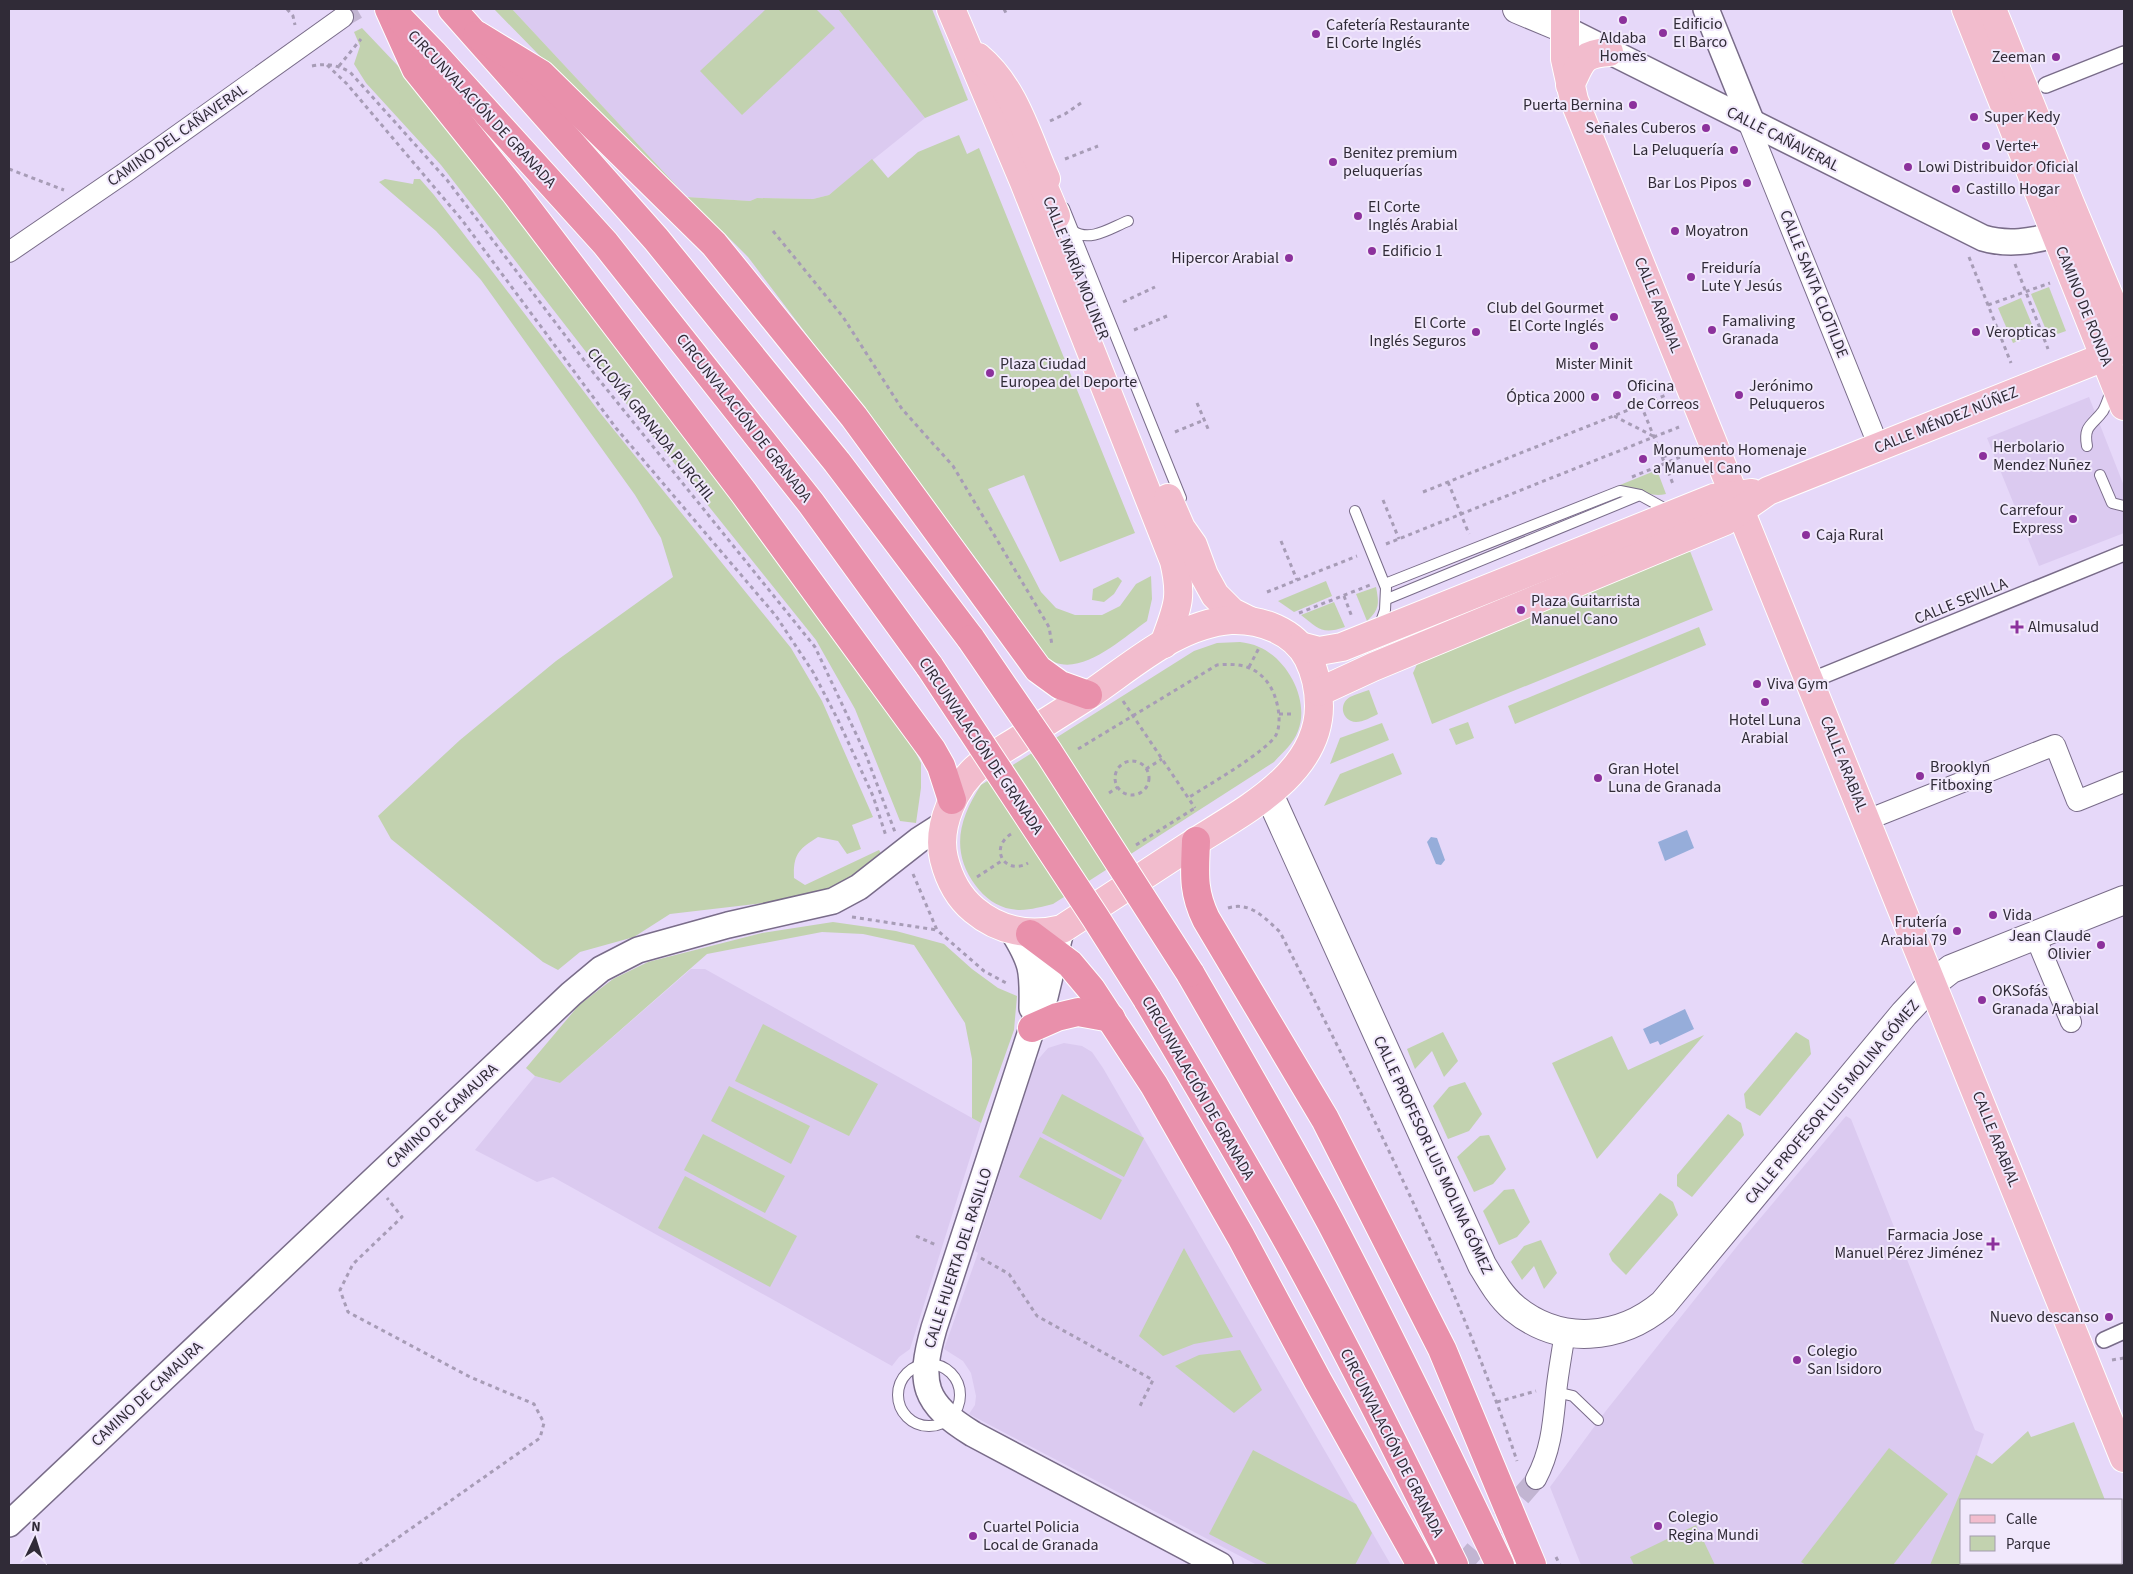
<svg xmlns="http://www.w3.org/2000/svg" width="2133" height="1574" viewBox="0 0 2133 1574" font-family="'Source Sans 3',sans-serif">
<rect width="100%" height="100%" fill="#e6d8f9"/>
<g fill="#dbcaf0">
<polygon points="512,9 838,9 925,118 829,195 813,199 757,198 750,201 687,197"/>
<polygon points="2089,397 2124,486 2124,533 2039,566 1987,438"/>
<polygon points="691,969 705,969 981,1123 910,1349 899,1357 892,1366 553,1177 537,1182 475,1150 535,1076 560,1083"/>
<polygon points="1064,1043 1082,1046 1092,1052 1103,1068 1391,1565 1257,1565 969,1414 975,1405 976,1396 971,1373 963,1361 944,1349 978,1253 975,1251 1035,1063 1048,1048"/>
<polygon points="1846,1116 1851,1119 1975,1430 1984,1434 1977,1455 1992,1465 1962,1500 1962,1563 2122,1563 2122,1539 2124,1545 2124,1565 1581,1565 1550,1487 1605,1412 1742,1240"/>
</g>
<g fill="#c2d2af">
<path d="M494,9H512L687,197L750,201L757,198L813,199L829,195L872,159L888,178L918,152L959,135L967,154L979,148L1135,533L1060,562L1024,475L988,489L1041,592L1056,608L1075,615H1102L1120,606L1136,584L1151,576L1152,599L1147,621C1124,637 1084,675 1054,662C1029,650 1014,610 998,588C915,477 831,367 748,257L722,231L704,224Z"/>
<polygon points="766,9 816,9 835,28 742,115 700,71"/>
<polygon points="838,9 932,9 968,100 925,118"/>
<polygon points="362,28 417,86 545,245 910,742 921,763 921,788 916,823 900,821 855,709 816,640 621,397 441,165 366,83 354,64 360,46 354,32"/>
<path d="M385,179L413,184L414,179H420L434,195L601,414L791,648L822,701L873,817L852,825L861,849L847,854L838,841L818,837C799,849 793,854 794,878L805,885L879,850L882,855L850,884L806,898L670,914L634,937L580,952L558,970L543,962L391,839L378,816L460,740L556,661L673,577L661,538L635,495L481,280L436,231L379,182Z"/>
<polygon points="2049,287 2066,331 2049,337 2031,294"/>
<polygon points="2021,298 2036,334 2013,343 1998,308"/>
<path d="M1657,470L1666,494C1648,498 1633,487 1615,487Z"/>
<polygon points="1690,551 1713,610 1432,724 1413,673 1418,662"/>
<polygon points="1118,577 1122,581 1114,594 1104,602 1092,600 1093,589"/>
<polygon points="1326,581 1332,596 1294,612 1278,601"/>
<path d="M1376,587C1379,603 1380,609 1367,621L1356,594Z"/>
<path d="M1334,602L1345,627C1322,635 1319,629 1301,615Z"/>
<polygon points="1699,627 1706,645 1515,724 1508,706"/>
<path d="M1240,642C1246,643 1253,644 1259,647C1288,659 1310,701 1298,731C1293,744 1283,752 1274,762L1053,904C1040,907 1025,912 1011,909C997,907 984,897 976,886C950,851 959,819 981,785L1194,651L1217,643Z"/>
<path d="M1369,690L1378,714C1372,717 1363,722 1356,722C1342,721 1338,704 1350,697C1356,694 1363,692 1369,690Z"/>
<polygon points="1468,722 1474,738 1456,745 1449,729"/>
<polygon points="1382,723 1389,740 1330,764 1340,738"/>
<polygon points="1393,753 1402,774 1324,806 1340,774"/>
<polygon points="833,922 896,931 944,944 972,969 998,988 1017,996 1014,1030 981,1123 972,1118 972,1059 965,1023 914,945 863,934 822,932 707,954 560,1083 535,1076 526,1068 579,1005 613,979 648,962 762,933"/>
<polygon points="763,1024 878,1084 849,1136 735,1081"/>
<polygon points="1443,1032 1458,1061 1444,1077 1432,1051 1415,1069 1407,1049"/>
<polygon points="1796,1032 1809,1040 1811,1054 1760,1116 1746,1108 1744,1094"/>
<polygon points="1704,1035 1597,1159 1552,1063 1612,1036 1628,1070"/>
<polygon points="1465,1082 1482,1114 1469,1131 1448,1139 1433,1106 1449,1087"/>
<polygon points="729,1086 810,1126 791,1164 711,1121"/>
<polygon points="1062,1094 1144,1138 1124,1177 1042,1133"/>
<polygon points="1728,1114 1741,1123 1744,1135 1692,1197 1677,1186 1677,1175"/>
<polygon points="703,1134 785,1176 765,1213 684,1170"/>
<polygon points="1489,1135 1506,1169 1493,1184 1474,1192 1457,1157 1480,1136"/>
<polygon points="1040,1137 1122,1180 1101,1220 1019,1177"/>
<polygon points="685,1176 797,1236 770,1287 658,1228"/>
<polygon points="1514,1189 1530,1222 1517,1237 1499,1245 1483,1211 1504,1190"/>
<polygon points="1660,1193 1673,1202 1678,1215 1626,1275 1612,1261 1609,1254"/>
<polygon points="1541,1240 1557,1273 1544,1289 1534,1266 1522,1280 1511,1262 1524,1246"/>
<polygon points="1184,1248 1233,1337 1194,1344 1163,1356 1139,1336"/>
<polygon points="1240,1350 1262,1390 1234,1413 1175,1366 1199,1355"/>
<polygon points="2074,1422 2105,1500 1962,1500 1962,1563 2027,1563 2026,1565 1930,1565 1976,1455 1992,1464 2028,1431 2031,1437"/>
<polygon points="1889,1448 1948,1494 1893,1565 1806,1565 1801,1562"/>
<polygon points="1253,1450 1356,1504 1372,1533 1355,1565 1269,1565 1209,1534"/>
<polygon points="1696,1525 1715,1565 1634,1565 1630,1557"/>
</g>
<g fill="#96adda">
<polygon points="1687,830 1694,848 1665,861 1658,842"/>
<polygon points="1431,837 1437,838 1445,860 1441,865 1436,864 1427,842"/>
<polygon points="1685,1009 1694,1029 1660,1045 1658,1041 1650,1044 1643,1029"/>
</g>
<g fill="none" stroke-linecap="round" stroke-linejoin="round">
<g stroke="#c2b5d2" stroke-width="20" stroke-dasharray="20 10" stroke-linecap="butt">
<polyline points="343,17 357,9"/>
<polyline points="1462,1565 1536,1479"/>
</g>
<g stroke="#796c89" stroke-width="12">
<g id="service">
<polyline points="1064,208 1181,498"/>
<path d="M1073,231C1090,243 1112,227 1128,221"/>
<path d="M2087,446C2083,425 2093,425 2103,411C2107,404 2109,396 2112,388"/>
<polyline points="2100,475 2112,503 2124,506"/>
<polyline points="1355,511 1386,588 1385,610 1379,628"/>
<polyline points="1385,584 1620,491 1640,495 1669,511"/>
<polyline points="1387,599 1640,495"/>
<circle cx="929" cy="1395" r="31"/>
<polyline points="1556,1392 1573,1396 1598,1420"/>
</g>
</g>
<g stroke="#796c89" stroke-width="18">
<g id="pedestrian">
<polyline points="2046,85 2124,54"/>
<polyline points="1810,681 2124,553"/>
<polyline points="2104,1340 2124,1331"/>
</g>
</g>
<g stroke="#796c89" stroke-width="22">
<g id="minor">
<polyline points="1748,122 1879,447"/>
<polyline points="9,252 126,172 343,17"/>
<polyline points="1867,820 2055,745 2077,801 2124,782"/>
<polyline points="2035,936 2071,1022"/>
<path d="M1536,1479C1551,1451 1553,1424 1556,1393C1558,1373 1562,1353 1565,1332"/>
</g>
</g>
<g stroke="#796c89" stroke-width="28">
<g id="tertiary">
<polyline points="1706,9 1752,123"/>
<path d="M1565,29L1983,238C2006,245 2033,242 2055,234L2063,217"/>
<path d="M1012,930C1032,962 1033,970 1032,1008"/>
<path d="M1060,935L1045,997L1032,1028L934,1328C918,1384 923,1403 973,1434L1220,1565"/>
<polyline points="9,1524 571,994 601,969 638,950 728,925 833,901 859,887 919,840 944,824"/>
</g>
</g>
<g stroke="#796c89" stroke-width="30">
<g id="secondary">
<polyline points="1517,9 1565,29"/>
<path d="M1269,794L1482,1265C1491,1280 1500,1296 1514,1308C1560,1346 1620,1340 1663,1304L1904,1014L1933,983L1951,969L2124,900"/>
</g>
</g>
<g stroke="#fff" stroke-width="30">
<g id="primary">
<path d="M951,9L1024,182L1174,561C1183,599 1177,608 1164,644"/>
<polyline points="1565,9 1565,59 1574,100 2124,1458"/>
<polyline points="1966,9 2124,406"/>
<polyline points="1992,9 2070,203 2124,332"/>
<path d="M978,57C1015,88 1027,136 1046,179L1043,185L1056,216"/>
<path d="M1570,85C1582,62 1580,54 1609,52"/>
<polyline points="1168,498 1181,528 1193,545 1204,575 1215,595 1232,612 1248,620"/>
<path d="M1231,620C1261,619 1294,631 1308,658C1316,674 1319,689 1319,706C1319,777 1237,814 1186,848C1144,875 1103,902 1062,929C1030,937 999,931 974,910C957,896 949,879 944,859C936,826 955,785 980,765C991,756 1004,749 1015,742C1040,726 1064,711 1089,695C1132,666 1177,624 1231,620Z"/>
<polyline points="1300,646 1319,651 1342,647 1714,498 1752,493"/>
<polyline points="1319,692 1373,667 1725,521 1768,491 2124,349"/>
</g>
</g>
<g stroke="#fff" stroke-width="30">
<g id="motorway">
<polyline points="389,9 416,69 514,191 744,493 932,750 941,766 952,800"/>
<polyline points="452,9 656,239 837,462 971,639"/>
<polyline points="401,20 433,53 605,243 811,503 930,667"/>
<polyline points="477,35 541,74 714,244 854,417 1038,669 1060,685 1088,695"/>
<path d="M1196,841C1195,872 1192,890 1206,919L1325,1119L1442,1349L1532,1565"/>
<polyline points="1030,934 1070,964 1091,989 1154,1085 1241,1237 1318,1381 1421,1565"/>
<path d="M1190,973C1238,1056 1286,1139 1331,1223C1390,1336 1445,1450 1500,1565"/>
<path d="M1147,999C1198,1085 1249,1171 1297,1258C1352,1359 1403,1462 1454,1565"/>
<polyline points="1032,1028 1057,1017 1078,1012 1111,1018"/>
</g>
</g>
<g stroke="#a79cb6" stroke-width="3" stroke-dasharray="4 4" stroke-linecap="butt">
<polyline points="287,9 293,16 295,25"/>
<polyline points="1004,9 1007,15"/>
<polyline points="327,65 347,84 462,220 616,428 776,616 813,672 838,720 873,796 886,836"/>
<path d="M312,66C327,63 337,65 350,72L447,180L596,376L815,647L866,755L895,832"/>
<polyline points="339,66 361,39"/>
<polyline points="1050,121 1065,114 1081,103"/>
<polyline points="1065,159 1098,146"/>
<polyline points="9,169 64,190"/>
<polyline points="773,231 843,317 902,409 953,466 1049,627 1052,645"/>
<polyline points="1969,257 2011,363"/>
<polyline points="2015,264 2048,349"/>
<polyline points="1123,302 1155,287"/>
<polyline points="1988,305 2050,283"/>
<polyline points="1134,330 1167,316"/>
<polyline points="1197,403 1209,431"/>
<polyline points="1641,405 1673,484"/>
<polyline points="1614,416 1653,436"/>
<polyline points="1175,432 1204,420"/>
<polyline points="1663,457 1688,448"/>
<polyline points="1632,477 1690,453"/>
<polyline points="1448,482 1469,534"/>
<polyline points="1423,492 1666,395"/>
<polyline points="1383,500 1399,539"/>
<polyline points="1281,541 1297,580"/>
<polyline points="1386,544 1679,427"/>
<polyline points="1267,592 1357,556"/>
<polyline points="1344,596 1352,617"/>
<polyline points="1299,613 1370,585"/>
<polyline points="1249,667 1259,648"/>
<polyline points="1123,701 1195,808"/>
<polyline points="1279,714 1293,714"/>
<path d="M1078,749L1217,665C1237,663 1255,665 1268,683C1277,695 1283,721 1276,735C1266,752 1208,785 1188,798"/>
<circle cx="1132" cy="778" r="17"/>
<polyline points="1146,769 1162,759"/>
<polyline points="1109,793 1118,787"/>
<path d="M1011,834C988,849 1006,876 1028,863"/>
<polyline points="1136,845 1195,808"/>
<polyline points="913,874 937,930 984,971 1008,984"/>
<polyline points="977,877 1003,860"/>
<path d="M1228,908C1250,901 1265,918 1280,932C1367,1104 1456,1277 1517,1461"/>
<polyline points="852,917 937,930"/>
<polyline points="916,1236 936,1245"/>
<polyline points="981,1258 1009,1274 1037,1316 1153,1380 1140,1406"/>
<polyline points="2112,1360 2124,1358"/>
<polyline points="1497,1402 1536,1391"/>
<polyline points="1556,1557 1560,1565"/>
<polyline points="359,1565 540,1438 544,1423 534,1404 470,1377 348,1312 340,1290 353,1264 402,1217 387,1198"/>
</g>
<use href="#service" stroke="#fff" stroke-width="10"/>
<use href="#pedestrian" stroke="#fff" stroke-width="15"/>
<use href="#minor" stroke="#fff" stroke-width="20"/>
<use href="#tertiary" stroke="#fff" stroke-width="25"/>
<use href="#secondary" stroke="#fff" stroke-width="28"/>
<use href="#primary" stroke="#f2bccd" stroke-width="28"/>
<use href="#motorway" stroke="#e990ab" stroke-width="28"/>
<g stroke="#fff" stroke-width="30" stroke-linecap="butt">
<g id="motorway-bridge">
<polyline points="971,639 1049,753 1190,973"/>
<polyline points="930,667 1095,917 1147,999"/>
</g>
</g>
<use href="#motorway-bridge" stroke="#e990ab" stroke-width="28"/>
</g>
<g fill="#8c319c" stroke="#f1e8fc" stroke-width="2">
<circle cx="1623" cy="20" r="5"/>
<circle cx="1663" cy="33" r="5"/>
<circle cx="1316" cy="34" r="5"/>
<circle cx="2056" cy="57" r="5"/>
<circle cx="1633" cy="105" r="5"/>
<circle cx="1974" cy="117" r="5"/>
<circle cx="1706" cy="128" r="5"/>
<circle cx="1986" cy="146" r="5"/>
<circle cx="1734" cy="150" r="5"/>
<circle cx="1333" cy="162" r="5"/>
<circle cx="1908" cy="167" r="5"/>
<circle cx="1747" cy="183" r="5"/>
<circle cx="1956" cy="189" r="5"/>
<circle cx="1358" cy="216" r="5"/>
<circle cx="1675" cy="231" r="5"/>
<circle cx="1372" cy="251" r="5"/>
<circle cx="1289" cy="258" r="5"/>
<circle cx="1691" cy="277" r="5"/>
<circle cx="1614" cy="317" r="5"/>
<circle cx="1712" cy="330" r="5"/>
<circle cx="1476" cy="332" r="5"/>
<circle cx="1976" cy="332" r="5"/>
<circle cx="1594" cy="346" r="5"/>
<circle cx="990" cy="373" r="5"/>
<circle cx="1617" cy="395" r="5"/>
<circle cx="1739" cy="395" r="5"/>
<circle cx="1595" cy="397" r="5"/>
<circle cx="1983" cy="456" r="5"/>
<circle cx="1643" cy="459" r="5"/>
<circle cx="2073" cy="519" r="5"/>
<circle cx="1806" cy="535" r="5"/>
<circle cx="1521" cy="610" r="5"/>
<path d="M2014.5 619.5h5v5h5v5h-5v5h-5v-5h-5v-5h5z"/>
<circle cx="1757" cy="684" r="5"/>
<circle cx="1765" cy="702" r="5"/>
<circle cx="1920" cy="776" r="5"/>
<circle cx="1598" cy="778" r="5"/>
<circle cx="1993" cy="915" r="5"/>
<circle cx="1957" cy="931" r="5"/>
<circle cx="2101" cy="945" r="5"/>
<circle cx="1982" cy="1000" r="5"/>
<path d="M1990.5 1236.5h5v5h5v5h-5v5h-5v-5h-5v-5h5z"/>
<circle cx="2109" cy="1317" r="5"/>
<circle cx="1797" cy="1360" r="5"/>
<circle cx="1658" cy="1526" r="5"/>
<circle cx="973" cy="1536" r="5"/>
</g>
<g text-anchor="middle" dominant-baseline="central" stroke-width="4" stroke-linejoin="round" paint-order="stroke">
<g font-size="16" fill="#302b37" stroke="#f1e8fc" text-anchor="start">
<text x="1673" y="24">Edificio<tspan x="1673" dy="18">El Barco</tspan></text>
<text x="1326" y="25">Cafetería Restaurante<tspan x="1326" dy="18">El Corte Inglés</tspan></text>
<text x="1623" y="38" text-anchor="middle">Aldaba<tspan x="1623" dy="18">Homes</tspan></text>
<text x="2046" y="57" text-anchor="end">Zeeman</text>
<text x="1623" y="105" text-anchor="end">Puerta Bernina</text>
<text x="1984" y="117">Super Kedy</text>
<text x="1696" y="128" text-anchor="end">Señales Cuberos</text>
<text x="1996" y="146">Verte+</text>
<text x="1724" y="150" text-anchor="end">La Peluquería</text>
<text x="1343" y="153">Benitez premium<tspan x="1343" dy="18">peluquerías</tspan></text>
<text x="1918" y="167">Lowi Distribuidor Oficial</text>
<text x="1737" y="183" text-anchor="end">Bar Los Pipos</text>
<text x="1966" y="189">Castillo Hogar</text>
<text x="1368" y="207">El Corte<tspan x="1368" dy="18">Inglés Arabial</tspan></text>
<text x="1685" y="231">Moyatron</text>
<text x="1382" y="251">Edificio 1</text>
<text x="1279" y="258" text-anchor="end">Hipercor Arabial</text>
<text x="1701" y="268">Freiduría<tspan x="1701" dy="18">Lute Y Jesús</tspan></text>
<text x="1604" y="308" text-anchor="end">Club del Gourmet<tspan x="1604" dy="18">El Corte Inglés</tspan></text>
<text x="1722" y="321">Famaliving<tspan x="1722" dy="18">Granada</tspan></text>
<text x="1466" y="323" text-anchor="end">El Corte<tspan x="1466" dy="18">Inglés Seguros</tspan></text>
<text x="1986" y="332">Veropticas</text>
<text x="1000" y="364">Plaza Ciudad<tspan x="1000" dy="18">Europea del Deporte</tspan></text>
<text x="1594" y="364" text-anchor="middle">Mister Minit</text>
<text x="1627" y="386">Oficina<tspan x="1627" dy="18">de Correos</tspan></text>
<text x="1749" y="386">Jerónimo<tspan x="1749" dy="18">Peluqueros</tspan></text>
<text x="1585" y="397" text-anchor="end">Óptica 2000</text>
<text x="1993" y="447">Herbolario<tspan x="1993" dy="18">Mendez Nuñez</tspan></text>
<text x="1653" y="450">Monumento Homenaje<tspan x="1653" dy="18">a Manuel Cano</tspan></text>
<text x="2063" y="510" text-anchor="end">Carrefour<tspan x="2063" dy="18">Express</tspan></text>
<text x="1816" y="535">Caja Rural</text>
<text x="1531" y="601">Plaza Guitarrista<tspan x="1531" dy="18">Manuel Cano</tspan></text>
<text x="2028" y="627">Almusalud</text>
<text x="1767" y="684">Viva Gym</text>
<text x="1765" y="720" text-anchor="middle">Hotel Luna<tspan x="1765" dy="18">Arabial</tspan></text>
<text x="1930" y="767">Brooklyn<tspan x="1930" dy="18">Fitboxing</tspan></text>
<text x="1608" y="769">Gran Hotel<tspan x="1608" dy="18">Luna de Granada</tspan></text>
<text x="2003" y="915">Vida</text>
<text x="1947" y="922" text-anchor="end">Frutería<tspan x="1947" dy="18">Arabial 79</tspan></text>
<text x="2091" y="936" text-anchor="end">Jean Claude<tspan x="2091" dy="18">Olivier</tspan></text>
<text x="1992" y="991">OKSofás<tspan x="1992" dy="18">Granada Arabial</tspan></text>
<text x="1983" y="1235" text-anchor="end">Farmacia Jose<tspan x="1983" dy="18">Manuel Pérez Jiménez</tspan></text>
<text x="2099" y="1317" text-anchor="end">Nuevo descanso</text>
<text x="1807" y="1351">Colegio<tspan x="1807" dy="18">San Isidoro</tspan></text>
<text x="1668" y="1517">Colegio<tspan x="1668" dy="18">Regina Mundi</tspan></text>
<text x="983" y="1527">Cuartel Policia<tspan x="983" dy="18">Local de Granada</tspan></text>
</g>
<g font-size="16" fill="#302b37" stroke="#f1e8fc">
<text transform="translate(482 109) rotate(47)">CIRCUNVALACIÓN DE GRANADA</text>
<text transform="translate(177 135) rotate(-35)">CAMINO DEL CAÑAVERAL</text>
<text transform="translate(1783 139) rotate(27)">CALLE CAÑAVERAL</text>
<text transform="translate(1076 268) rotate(68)">CALLE MARÍA MOLINER</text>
<text transform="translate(1814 284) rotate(68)">CALLE SANTA CLOTILDE</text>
<text transform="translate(1658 305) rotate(68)">CALLE ARABIAL</text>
<text transform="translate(2084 306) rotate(68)">CAMINO DE RONDA</text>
<text transform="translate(744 418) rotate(52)">CIRCUNVALACIÓN DE GRANADA</text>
<text transform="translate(1946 420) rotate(-22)">CALLE MÉNDEZ NÚÑEZ</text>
<text transform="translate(651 425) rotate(51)">CICLOVÍA GRANADA PURCHIL</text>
<text transform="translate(1961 601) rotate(-22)">CALLE SEVILLA</text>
<text transform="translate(981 746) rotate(56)">CIRCUNVALACIÓN DE GRANADA</text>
<text transform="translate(1844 764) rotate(68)">CALLE ARABIAL</text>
<text transform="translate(1198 1088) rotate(60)">CIRCUNVALACIÓN DE GRANADA</text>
<text transform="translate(1832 1102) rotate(-50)">CALLE PROFESOR LUIS MOLINA GÓMEZ</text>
<text transform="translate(442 1116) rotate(-43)">CAMINO DE CAMAURA</text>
<text transform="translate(1996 1139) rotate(68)">CALLE ARABIAL</text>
<text transform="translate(1433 1155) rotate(65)">CALLE PROFESOR LUIS MOLINA GÓMEZ</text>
<text transform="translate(958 1258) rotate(-72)">CALLE HUERTA DEL RASILLO</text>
<text transform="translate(147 1394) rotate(-43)">CAMINO DE CAMAURA</text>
<text transform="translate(1392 1443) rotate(63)">CIRCUNVALACIÓN DE GRANADA</text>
</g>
</g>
<rect width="2133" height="1574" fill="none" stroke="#302b37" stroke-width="20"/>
<rect x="1960" y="1499" width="162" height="65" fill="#f1e8fc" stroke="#a49cad"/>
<rect x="1970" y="1515" width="25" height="8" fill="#f2bccd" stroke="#a49cad"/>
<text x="2006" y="1524" font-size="15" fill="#302b37">Calle</text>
<rect x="1970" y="1536" width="25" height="15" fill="#c2d2af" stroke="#a49cad"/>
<text x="2006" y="1549" font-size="15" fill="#302b37">Parque</text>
<g transform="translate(35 1539) rotate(4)" stroke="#f1e8fc" stroke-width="4" paint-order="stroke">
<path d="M0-4L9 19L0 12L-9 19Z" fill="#302b37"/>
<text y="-8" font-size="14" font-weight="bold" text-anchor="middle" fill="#302b37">N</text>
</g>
</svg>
